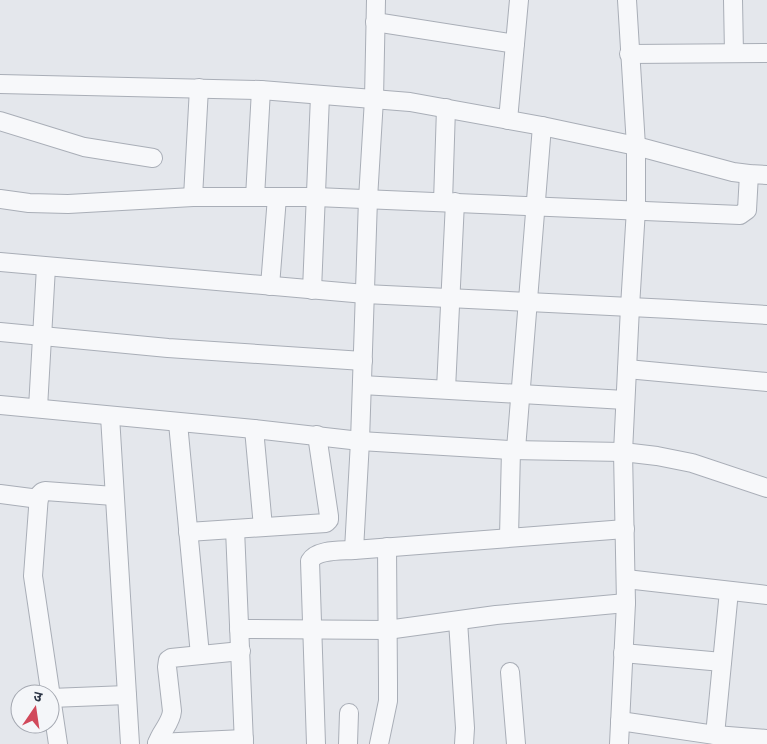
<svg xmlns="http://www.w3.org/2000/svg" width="767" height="744" viewBox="0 0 767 744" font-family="'Fira Sans Condensed','Noto Sans Devanagari',sans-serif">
<rect width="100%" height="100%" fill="#e4e7ec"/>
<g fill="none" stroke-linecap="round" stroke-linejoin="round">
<g stroke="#a9aeb7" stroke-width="20">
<g id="minor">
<polyline points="376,0 374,99 368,199 360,441 354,550 625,529"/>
<polyline points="733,0 734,53"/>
<polyline points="375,22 515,44"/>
<polyline points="629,54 767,53"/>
<polyline points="0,84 261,90 410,102 542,126 636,146 733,172 749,174 767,175"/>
<polyline points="508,120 519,0"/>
<polyline points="0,121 84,147 153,158"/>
<polyline points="193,197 199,88"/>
<polyline points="255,197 261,90"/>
<polyline points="0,199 29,203 68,204 193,197 316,197 740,215 747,210 749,174"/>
<polyline points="443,202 446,108"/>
<polyline points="0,262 365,294 671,309 767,315"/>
<polyline points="270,286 277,197"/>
<polyline points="312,290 320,96"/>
<polyline points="0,332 168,348 363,361"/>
<polyline points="627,369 767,382"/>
<polyline points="362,385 625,400"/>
<polyline points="446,389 455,202"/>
<polyline points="0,405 254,429 360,441 511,450 623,452 657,456 692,463 767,488"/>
<polyline points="38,408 46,267"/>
<polyline points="110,416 130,744"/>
<polyline points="178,423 200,655"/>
<polyline points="254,429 263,527"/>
<polyline points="516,449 542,126"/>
<polyline points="0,494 39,499"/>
<polyline points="235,529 244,744"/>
<polyline points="188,532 326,523 329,520 329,516 317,435"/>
<polyline points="509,537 511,450"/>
<polyline points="626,579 767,595"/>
<polyline points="458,621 465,728 464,744"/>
<polyline points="239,629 387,630 496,615 626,603"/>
<polyline points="623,653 722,662"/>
<polyline points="510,672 516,744"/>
<polyline points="51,698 127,695"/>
<polyline points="620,721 715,735 767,739"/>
<polyline points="715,735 729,591"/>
<polyline points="157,743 244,739"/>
<polyline points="58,744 33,576 39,495 42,492 45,491 114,496"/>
<path d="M157,744C160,732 171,724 172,711L167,667L168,660L171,658L241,651"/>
<path d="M316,744L310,561C317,549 341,551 354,550"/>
<polyline points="348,744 349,713"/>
<polyline points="379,744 388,701 388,683 387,547"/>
<polyline points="619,744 626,603 623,452 630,307 636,209 636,146 627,0"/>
</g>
</g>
<use href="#minor" stroke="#f7f8fa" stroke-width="18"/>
</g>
<g transform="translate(35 709) rotate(13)"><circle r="24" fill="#f4f6f9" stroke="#a4a8b1"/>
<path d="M0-4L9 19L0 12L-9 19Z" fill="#d1495b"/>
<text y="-8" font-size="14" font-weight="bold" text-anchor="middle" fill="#2b3445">उ</text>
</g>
</svg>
